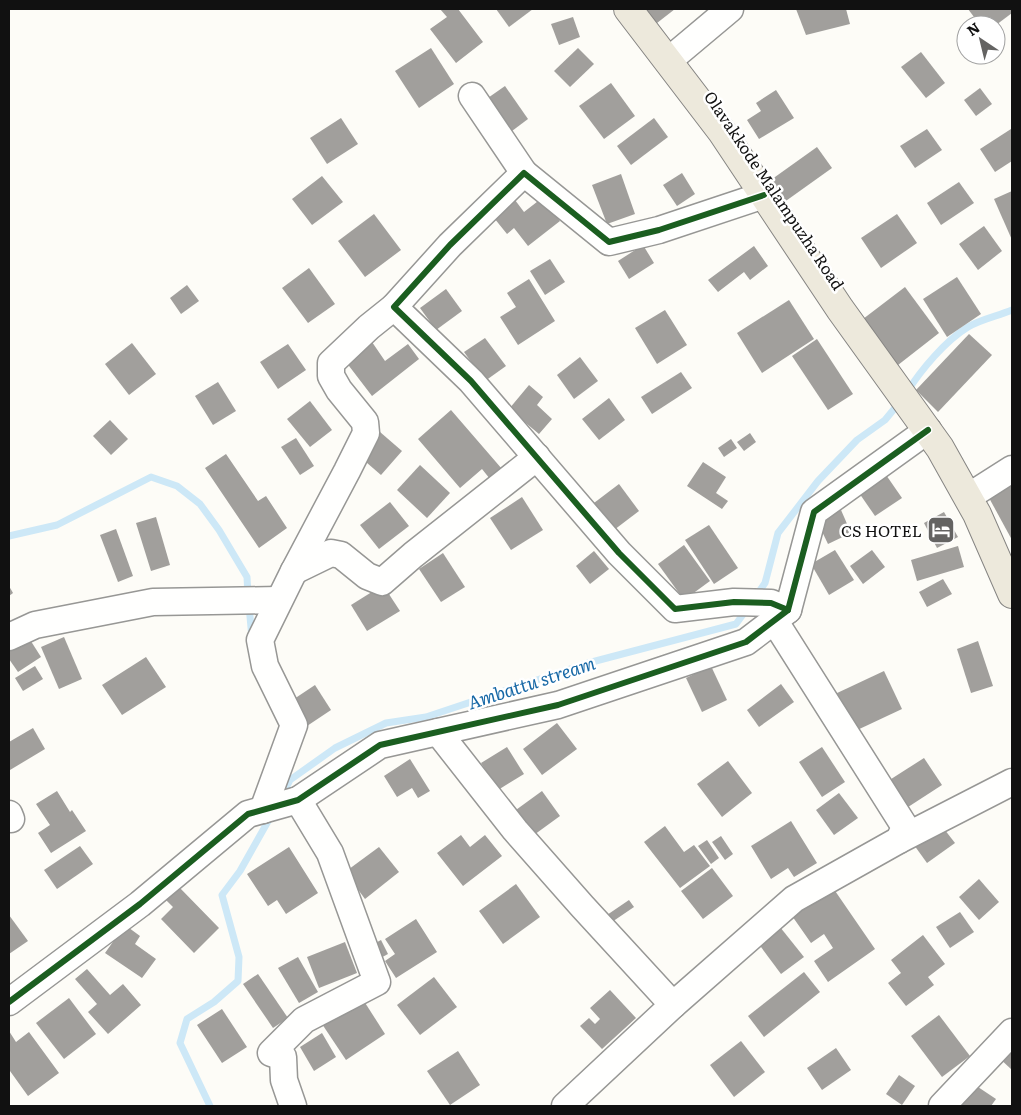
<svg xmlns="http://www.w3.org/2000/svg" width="1021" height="1115" viewBox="0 0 1021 1115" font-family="Literata,serif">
<rect width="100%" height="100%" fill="#fdfcf7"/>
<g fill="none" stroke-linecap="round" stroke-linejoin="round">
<g stroke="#cde8f7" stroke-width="7">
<path d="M907,392C921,370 945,341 968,327C981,319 998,316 1012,310"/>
<polyline points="9,536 57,525 151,477 177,486 200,504 219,530 247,577 248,595"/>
<polyline points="756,596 765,583 778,533 818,481 857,440 885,420 899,403"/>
<polyline points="249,606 252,638"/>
<polyline points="281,798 290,780 335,748 386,723 426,717 588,663 736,624 747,609"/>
<polyline points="210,1106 180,1043 187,1019 214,1002 238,981 239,957 222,895 240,871 271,816"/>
</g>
</g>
<g fill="#a19f9c">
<polygon points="440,9 458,9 483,42 456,63 430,29 447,17"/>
<polygon points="496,9 533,9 509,27"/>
<polygon points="632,9 675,9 648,30"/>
<polygon points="796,9 846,9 850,24 806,35"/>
<polygon points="968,9 1012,9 1012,13 996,25 980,25"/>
<polygon points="573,17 580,37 559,45 551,24"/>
<polygon points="431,48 454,84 419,108 395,71"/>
<polygon points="578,48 594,64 570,87 554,71"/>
<polygon points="921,52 945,83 926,98 901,67"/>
<polygon points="611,83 635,116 604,139 579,106"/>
<polygon points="505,86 528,119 508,134 485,100"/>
<polygon points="980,88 992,104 976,116 964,100"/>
<polygon points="776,90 794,118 759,139 747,120 761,111 756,103"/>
<polygon points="341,118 358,144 327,164 310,138"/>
<polygon points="654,118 668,137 631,165 617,146"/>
<polygon points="927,129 942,150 915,168 900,146"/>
<polygon points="1011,129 1012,161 995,172 980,149"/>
<polygon points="817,147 832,168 783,203 768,182"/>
<polygon points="682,173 695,194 677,206 663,185"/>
<polygon points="621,174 635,214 607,224 592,185"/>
<polygon points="322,176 343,202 312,225 292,199"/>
<polygon points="959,182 974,203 941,225 927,203"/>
<polygon points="1012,191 1012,240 994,199"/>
<polygon points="512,196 524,212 542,198 560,221 528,246 514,228 507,234 490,213"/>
<polygon points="374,214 401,250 365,277 338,241"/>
<polygon points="897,214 917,243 881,268 861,238"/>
<polygon points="984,226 1002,251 978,270 959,244"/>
<polygon points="643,245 654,263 629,279 618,261"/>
<polygon points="754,246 768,266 750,280 744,272 718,292 708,280"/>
<polygon points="550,259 565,282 545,295 530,271"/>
<polygon points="309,268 335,304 308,323 282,288"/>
<polygon points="957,277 981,314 947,337 923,299"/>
<polygon points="529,279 555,321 518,345 500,317 516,307 507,293"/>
<polygon points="187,285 199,301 181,314 170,298"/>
<polygon points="905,287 939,333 898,365 863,319"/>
<polygon points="446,289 462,311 436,330 420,308"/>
<polygon points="789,300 814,339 762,373 737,333"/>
<polygon points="665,310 687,345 657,364 635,328"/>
<polygon points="969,334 992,355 938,412 916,390"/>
<polygon points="485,338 506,366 485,381 464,352"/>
<polygon points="817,339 853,394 828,410 792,356"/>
<polygon points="372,342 385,361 408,344 419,359 372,396 346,362"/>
<polygon points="132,343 156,374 129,395 105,364"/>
<polygon points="288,344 306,370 278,389 260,362"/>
<polygon points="580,357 598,381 574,399 557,375"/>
<polygon points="681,372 692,388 652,414 641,397"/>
<polygon points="218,382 236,411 213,425 195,396"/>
<polygon points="529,385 543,397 537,405 552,419 539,434 509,409"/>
<polygon points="609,398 625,420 599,440 582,419"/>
<polygon points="310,401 332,430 310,447 287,419"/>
<polygon points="451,410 502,469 490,479 482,469 460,488 418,439"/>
<polygon points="110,420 128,439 111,455 93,436"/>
<polygon points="380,432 402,451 381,475 359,456"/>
<polygon points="750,433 756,442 744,451 737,442"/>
<polygon points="296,438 314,466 300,475 281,447"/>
<polygon points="731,439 737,448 724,457 718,448"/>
<polygon points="226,454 258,501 266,496 287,528 259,548 205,468"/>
<polygon points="703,462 726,477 716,493 728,501 722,509 687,486"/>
<polygon points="420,465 450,493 427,518 397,490"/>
<polygon points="884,472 902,498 875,516 857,490"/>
<polygon points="1012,482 1012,540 988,496"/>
<polygon points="619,484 639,511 610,533 590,506"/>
<polygon points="522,497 543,530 511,550 490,518"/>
<polygon points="390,502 409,526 379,549 360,525"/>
<polygon points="841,510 851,533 828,544 817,521"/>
<polygon points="944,512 958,537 937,548 924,523"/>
<polygon points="156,517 170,565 151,571 136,523"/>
<polygon points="709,525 738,568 714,584 685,540"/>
<polygon points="116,529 133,576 118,582 100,535"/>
<polygon points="684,545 710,581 684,600 658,564"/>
<polygon points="958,546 964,567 917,581 911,560"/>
<polygon points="835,550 854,580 829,595 811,564"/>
<polygon points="872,550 885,567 863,584 850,566"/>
<polygon points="594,551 609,569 590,584 576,566"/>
<polygon points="443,553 465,587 441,602 419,569"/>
<polygon points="943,579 952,594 927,607 919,592"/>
<polygon points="383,585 400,611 367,631 351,605"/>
<polygon points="9,586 13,593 9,596"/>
<polygon points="27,635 41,657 18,672 9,659 9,647"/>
<polygon points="64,637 82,679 59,689 41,647"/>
<polygon points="978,641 993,686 971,693 957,649"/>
<polygon points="146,657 166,687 122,715 102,685"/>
<polygon points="35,666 43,679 23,691 15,678"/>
<polygon points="711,666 727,700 702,712 686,678"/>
<polygon points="884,671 902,709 853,732 835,694"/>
<polygon points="781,684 794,702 759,727 747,710"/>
<polygon points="315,685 331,710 307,726 291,701"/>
<polygon points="557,723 577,749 542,775 523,749"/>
<polygon points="33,728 45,749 10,770 9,742"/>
<polygon points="507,747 524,774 498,790 481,763"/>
<polygon points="822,747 845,782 822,797 799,762"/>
<polygon points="924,758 942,785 905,809 888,781"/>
<polygon points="410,759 430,791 418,798 412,788 397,797 384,776"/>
<polygon points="728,761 752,793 722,817 697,784"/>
<polygon points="57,791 70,812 72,810 86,831 51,853 38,833 50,825 36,804"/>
<polygon points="542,791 560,816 527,840 509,815"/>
<polygon points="839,793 858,818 834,835 816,810"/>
<polygon points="791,821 817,863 794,877 788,868 771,879 751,846"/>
<polygon points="941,825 955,843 927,863 914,845"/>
<polygon points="665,826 684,852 694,845 710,866 680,888 644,842"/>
<polygon points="461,835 470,847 485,835 502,856 463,886 437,853"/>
<polygon points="721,836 733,854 725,860 712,842"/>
<polygon points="707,840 719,858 711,864 698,846"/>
<polygon points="80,846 93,864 57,889 44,870"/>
<polygon points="289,847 318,893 286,914 277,900 268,906 247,874"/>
<polygon points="379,847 399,872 365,899 345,872"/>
<polygon points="712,868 733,896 703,919 681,891"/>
<polygon points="979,879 999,902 979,920 959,897"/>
<polygon points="516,884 540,917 503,944 479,911"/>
<polygon points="831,885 875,949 828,982 814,961 833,948 824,934 811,943 790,913"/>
<polygon points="179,887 219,928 194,953 161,919 173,907 166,900"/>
<polygon points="629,900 634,907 609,924 604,917"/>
<polygon points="960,912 974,932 950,948 936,927"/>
<polygon points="9,915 28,941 9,954"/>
<polygon points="416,919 437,952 396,978 385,961 395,954 385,939"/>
<polygon points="125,925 140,936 135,944 156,959 142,978 105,953"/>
<polygon points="780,927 804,957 781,974 758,943"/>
<polygon points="923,935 945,964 928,977 934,985 906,1006 888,983 901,973 891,960"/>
<polygon points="381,940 388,954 375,961 368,947"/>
<polygon points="345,942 357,973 319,988 307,957"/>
<polygon points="298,957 318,992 299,1003 278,968"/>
<polygon points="87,969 110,995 123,984 141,1005 108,1034 88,1012 97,1004 75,979"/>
<polygon points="804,972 820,992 764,1037 748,1016"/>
<polygon points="258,974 288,1018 273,1028 243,984"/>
<polygon points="434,977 457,1007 420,1035 397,1005"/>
<polygon points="610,990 636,1018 602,1049 580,1026 589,1018 595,1024 600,1019 590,1008"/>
<polygon points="69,998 96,1034 64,1059 36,1023"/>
<polygon points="362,998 385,1034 346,1060 322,1024"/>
<polygon points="222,1009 247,1047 222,1063 197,1025"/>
<polygon points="939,1015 970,1056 942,1077 911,1036"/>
<polygon points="9,1031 16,1042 29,1032 59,1073 28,1096 10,1071 9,1072"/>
<polygon points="322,1033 336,1057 314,1071 300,1047"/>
<polygon points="1012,1040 1012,1070 997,1056"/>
<polygon points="741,1041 765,1072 734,1097 710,1065"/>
<polygon points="836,1048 851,1070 822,1090 807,1068"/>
<polygon points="458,1051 480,1085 450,1105 427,1071"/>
<polygon points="899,1075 915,1086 902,1105 886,1094"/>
<polygon points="975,1085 996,1099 991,1106 961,1106"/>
</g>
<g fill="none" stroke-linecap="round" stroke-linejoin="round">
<g stroke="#979795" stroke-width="29">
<g id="minor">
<polyline points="668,61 730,9"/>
<polyline points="472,96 524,173"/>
<polyline points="764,195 659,230 609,242 524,173 450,245 394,307 471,381 619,553 675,609 734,602 771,603 788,610"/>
<polyline points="968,497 1012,469"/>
<polyline points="294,571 331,553 341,555 367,576 382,582 413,555 537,457"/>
<polyline points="9,637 35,625 153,602 279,600"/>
<polyline points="438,732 515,830 582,906 673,1005"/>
<polyline points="263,810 294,725 265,666 260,640 294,571 347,471 366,433 365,422 339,390 331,376 331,363 369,327 394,307"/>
<polyline points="9,814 11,819"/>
<polyline points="899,840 1012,782"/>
<polyline points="9,1002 140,904 248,814 298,800 380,745 558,705 746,642 788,610 814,512 928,430"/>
<polyline points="293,1106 284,1080 283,1057 271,1053 304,1020 377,982 330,853 298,800"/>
<polyline points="565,1106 673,1005 794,899 899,840 905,827 774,620"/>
<polyline points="942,1106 1012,1032"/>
</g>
</g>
<g stroke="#858482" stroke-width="30">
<polyline id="major" points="628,9 722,132 840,309 940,448 977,514 1012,594"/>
</g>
<use href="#minor" stroke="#fffffe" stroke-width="26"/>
<use href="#major" stroke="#ede9dc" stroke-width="28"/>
<g stroke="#fff" stroke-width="9">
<g id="cycleway">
<polyline points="764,195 659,230 609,242 524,173 450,245 394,307 471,381 619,553 675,609 734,602 771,603 788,610"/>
<polyline points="9,1002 140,904 248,814 298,800 380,745 558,705 746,642 788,610 814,512 928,430"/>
</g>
</g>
<use href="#cycleway" stroke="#1b5e20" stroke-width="6"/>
</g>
<defs>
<g id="hotel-square" transform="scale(1.4375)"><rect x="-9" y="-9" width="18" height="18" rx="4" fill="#646362" stroke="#fff"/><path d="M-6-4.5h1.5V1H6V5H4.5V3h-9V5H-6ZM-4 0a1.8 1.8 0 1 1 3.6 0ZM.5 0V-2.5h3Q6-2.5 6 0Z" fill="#fff"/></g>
</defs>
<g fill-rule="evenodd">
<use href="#hotel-square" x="941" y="530"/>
</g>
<g text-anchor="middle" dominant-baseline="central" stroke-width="5" stroke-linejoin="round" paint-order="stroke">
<g font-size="16" fill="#111" stroke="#fff">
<text transform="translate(775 190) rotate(56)">Olavakkode Malampuzha Road</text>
</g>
<g font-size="16" fill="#111" stroke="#fff" text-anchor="end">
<text x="922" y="530">CS HOTEL</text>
</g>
<g font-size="18" font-style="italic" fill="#1768a6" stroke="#fff">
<text transform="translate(531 682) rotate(-18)">Ambattu stream</text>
</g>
</g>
<rect width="1021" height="1115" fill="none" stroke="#111111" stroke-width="20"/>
<g transform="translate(981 40) rotate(325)"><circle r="24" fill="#ffffff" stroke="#a0a0a0"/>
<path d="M0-4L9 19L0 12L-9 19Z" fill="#646362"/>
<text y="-8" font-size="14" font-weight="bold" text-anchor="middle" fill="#111111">N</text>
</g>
</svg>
